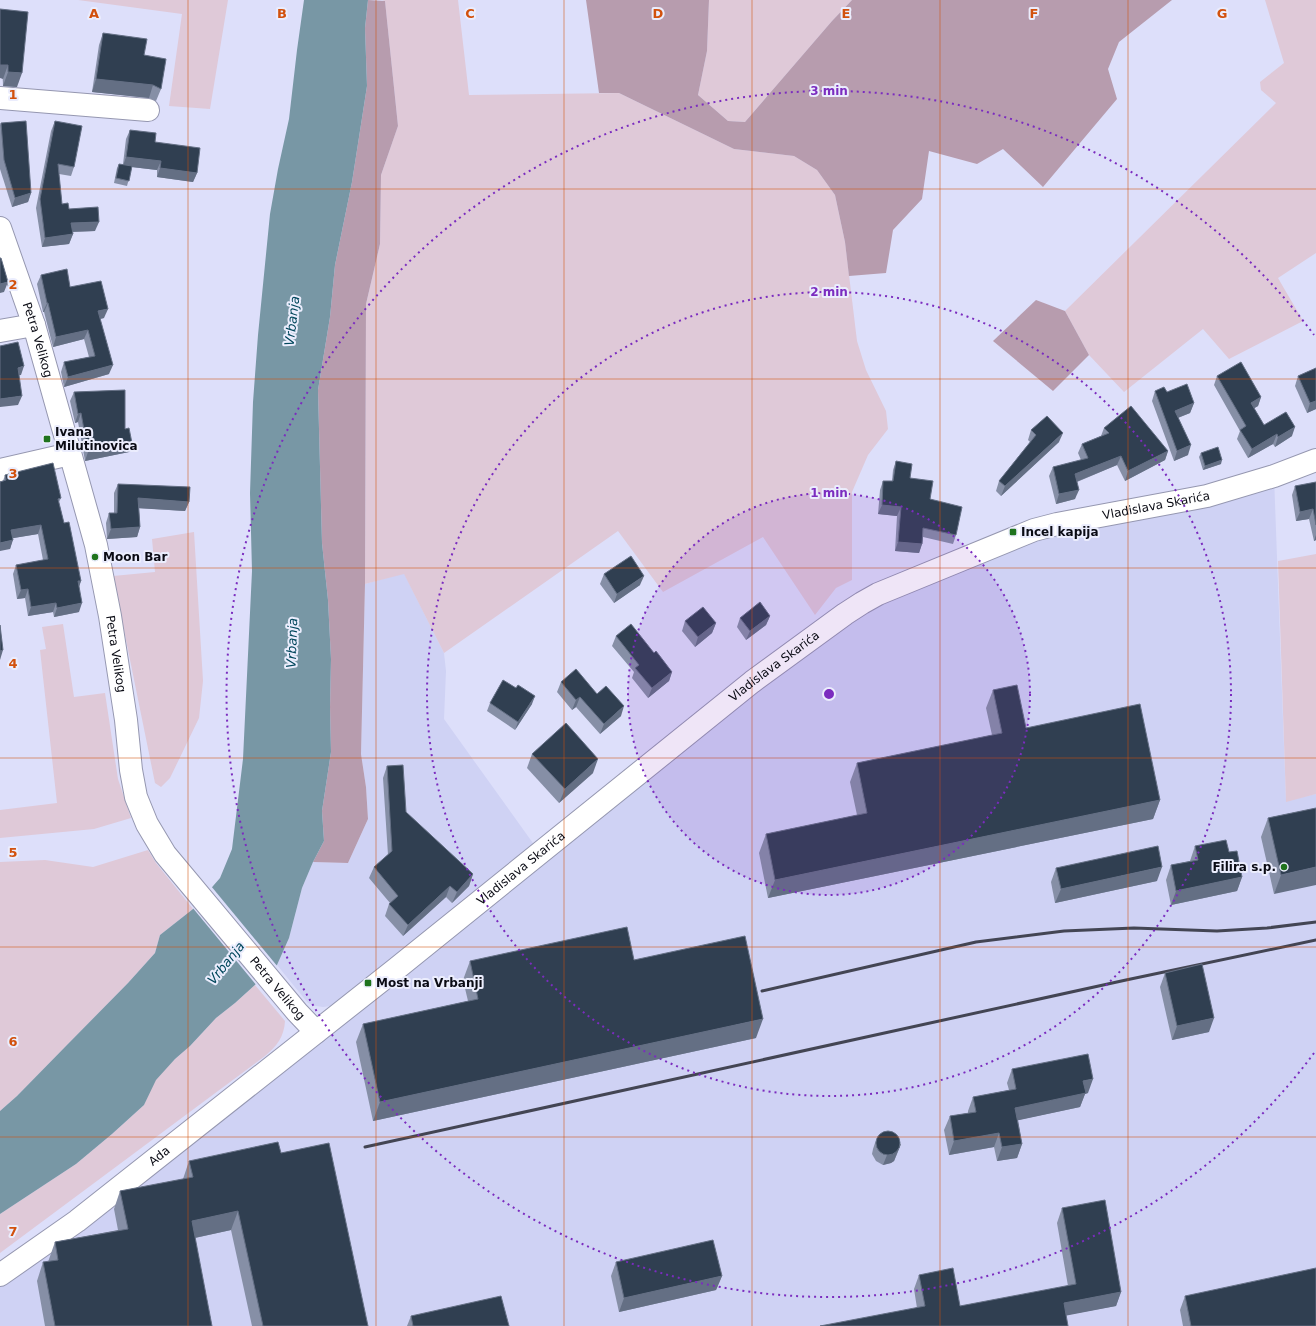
<svg xmlns="http://www.w3.org/2000/svg" width="1316" height="1326" viewBox="0 0 1316 1326" font-family="'DejaVu Sans',sans-serif">
<rect width="100%" height="100%" fill="#dddffa"/>
<g fill="#cfd2f4">
<polygon points="1274,476 1286,801 1316,794 1316,1326 0,1326 0,1275 845,614 962,560"/>
<polygon points="404,573 444,653 446,671 444,719 535,846 338,1002 331,1006 323,1007 316,1006 308,1003 277,965 289,938 302,888 313,862 348,863 368,819 366,787 361,754 365,584"/>
</g>
<g fill="#dfc9d8">
<polygon points="78,0 228,0 210,109 169,106 182,14"/>
<polygon points="382,0 458,0 469,95 619,93 734,149 794,156 817,170 835,195 845,242 857,341 866,370 886,411 888,429 868,455 852,492 852,580 836,588 815,615 763,537 663,592 618,531 444,653 404,574 365,584 366,304 380,244 381,175 398,126 385,1"/>
<polygon points="709,0 852,0 832,21 745,122 728,121 698,95 707,51"/>
<polygon points="1265,0 1316,0 1316,253 1278,278 1303,321 1229,359 1203,329 1124,392 1089,355 1065,311 1276,103 1261,90 1260,82 1284,63"/>
<polygon points="194,532 203,681 199,718 170,778 161,787 155,783 113,576 155,572 152,539"/>
<polygon points="1316,554 1316,794 1286,802 1278,561"/>
<polygon points="63,624 74,697 105,693 118,779 131,818 94,829 0,838 0,810 57,803 40,650 46,649 42,627"/>
<polygon points="148,850 156,863 193,909 160,935 155,953 128,983 17,1096 0,1111 0,862 45,860 93,867"/>
<path d="M255,985L285,1021C284,1037 277,1046 265,1056L0,1253V1214L76,1164L112,1134L144,1105L155,1080L175,1059L190,1046L216,1018L235,1003Z"/>
</g>
<g fill="#b79cae">
<polygon points="368,0 385,1 398,126 381,175 380,244 366,304 365,584 361,754 366,787 368,819 348,863 313,862 324,841 322,811 331,752 330,707 331,659 328,600 322,543 318,390 330,317 335,265 352,182 367,86 365,28"/>
<polygon points="586,0 709,0 707,51 698,95 728,121 745,122 832,21 852,0 1172,0 1119,42 1108,69 1117,99 1043,187 1003,149 977,164 929,151 922,199 893,230 886,273 849,276 845,242 835,195 817,170 794,156 734,149 619,93 599,93"/>
<polygon points="1036,300 1065,311 1089,355 1053,391 993,341"/>
</g>
<polygon fill="#7897a5" points="304,0 368,0 365,28 367,86 352,182 335,265 330,317 318,390 322,543 328,600 331,659 330,707 331,752 322,811 324,841 313,862 302,888 289,938 277,965 235,1003 216,1018 190,1046 175,1059 156,1080 144,1105 112,1134 76,1164 0,1214 0,1111 17,1096 65,1047 128,983 155,953 160,935 193,909 220,878 232,849 243,759 252,571 250,493 253,402 258,335 270,214 278,169 289,119 297,50"/>
<polygon fill="#dddffa" points="211,886 278,967 257,986 192,907"/>
<g fill="none" stroke-linecap="round" stroke-linejoin="round">
<g stroke="#9597b0" stroke-width="24">
<g id="minor">
<polyline points="0,98 148,110"/>
<path id="s1" d="M0,228L34,325L96,545L110,616L126,720L131,770L136,797L147,824L165,854L297,1012L316,1032"/>
<polyline points="0,331 34,325"/>
<polyline points="0,470 70,454"/>
<path id="s2" d="M0,1275L77,1221L396,969L752,682L845,614L862,603L878,594L1034,530L1057,524L1207,496L1274,476L1316,460"/>
</g>
</g>
<use href="#minor" stroke="#fff" stroke-width="22"/>
<g stroke="#434553" stroke-width="3">
<polyline points="762,991 976,942 1064,931 1134,928 1217,931 1267,928 1316,922"/>
<polyline points="365,1147 1126,980 1316,940"/>
</g>
</g>
<g fill="#868fa6">
<polygon points="0,9 17,87 3,86"/>
<polygon points="103,33 144,55 161,89 156,101 149,98 92,92 99,45"/>
<polygon points="55,121 74,167 71,176 59,174 62,204 95,231 72,232 73,234 69,244 42,247 36,208 51,131"/>
<polygon points="1,123 31,193 28,202 12,207 0,169 0,125"/>
<polygon points="130,130 155,142 197,173 193,182 157,177 157,170 132,167 127,186 114,183 117,168 119,164 123,164 126,139"/>
<polygon points="41,275 70,287 104,318 100,319 109,374 64,387 61,372 64,362 89,357 84,339 53,347 44,312 43,312 37,284"/>
<polygon points="1316,368 1316,409 1307,413 1295,386 1298,376"/>
<polygon points="1217,376 1261,397 1258,406 1254,408 1264,425 1292,436 1275,447 1273,444 1248,458 1237,439 1240,431 1214,385"/>
<polygon points="1155,391 1167,392 1194,403 1190,413 1178,418 1188,455 1174,461 1152,401"/>
<polygon points="74,392 125,429 132,443 129,452 85,461 78,422 75,423 70,401"/>
<polygon points="1104,428 1168,451 1165,460 1125,481 1117,465 1077,482 1075,499 1056,504 1049,476 1053,467 1081,460 1078,453 1082,444 1101,436"/>
<polygon points="1031,430 1059,442 1001,496 996,491 999,481 1030,442 1028,440"/>
<polygon points="1201,453 1221,464 1203,470 1199,457"/>
<polygon points="896,461 910,478 930,499 956,535 953,544 923,537 922,544 919,553 895,551 897,516 878,514 880,490 883,481 892,481 893,470"/>
<polygon points="5,475 61,498 59,502 64,523 81,581 79,586 79,612 54,617 53,612 28,616 25,598 17,599 13,574 16,565 43,560 38,534 13,538 10,549 3,481"/>
<polygon points="1316,482 1316,540 1314,541 1309,519 1296,521 1292,495 1295,486"/>
<polygon points="118,484 189,502 185,511 139,508 140,527 137,537 107,539 106,523 109,513 114,513 114,493"/>
<polygon points="604,574 640,585 614,603 600,584"/>
<polygon points="770,616 766,625 746,640 737,627 740,618"/>
<polygon points="685,621 716,623 712,633 695,647 682,631"/>
<polygon points="616,636 654,653 672,672 669,681 648,698 632,678 634,672 612,646"/>
<polygon points="561,682 597,694 621,716 600,734 576,707 572,710 557,692"/>
<polygon points="993,690 1026,728 1160,800 1153,819 768,898 759,853 766,834 857,815 850,782 857,763 992,735 986,708"/>
<polygon points="490,703 532,704 515,730 487,711"/>
<polygon points="532,754 593,773 559,803 527,768"/>
<polygon points="387,766 406,812 473,874 469,886 452,903 446,897 403,936 385,916 389,904 390,903 369,878 374,867 388,855 383,778"/>
<polygon points="1316,808 1274,894 1261,837 1268,818"/>
<polygon points="1195,846 1229,852 1242,877 1237,891 1171,905 1166,880 1171,865 1190,861"/>
<polygon points="1056,868 1157,881 1055,903 1051,882"/>
<polygon points="634,960 756,1038 373,1121 356,1042 363,1024 468,1001 463,980 470,961"/>
<polygon points="1165,973 1209,1032 1172,1040 1160,987"/>
<polygon points="1012,1069 1088,1093 1085,1094 1080,1107 1018,1120 1022,1144 1017,1158 997,1161 994,1147 949,1155 944,1130 950,1116 968,1113 968,1111 973,1097 1009,1090 1007,1083"/>
<polygon points="876,1140 901,1144 894,1161 891,1163 883,1165 876,1161 872,1154 873,1149"/>
<polygon points="281,1153 368,1326 252,1326 231,1230 195,1238 212,1326 45,1326 37,1281 43,1262 48,1262 55,1242 118,1230 114,1209 120,1191 183,1179 189,1161"/>
<polygon points="1062,1208 1121,1292 1116,1306 1066,1315 917,1308 914,1289 919,1275 960,1306 1068,1286 1057,1223"/>
<polygon points="616,1262 722,1276 716,1290 619,1312 611,1276"/>
<polygon points="1185,1296 1316,1326 1183,1326 1180,1310"/>
<polygon points="411,1316 509,1326 407,1326"/>
</g>
<g fill="#646f84">
<polygon points="0,65 8,65 3,79 0,78"/>
<polygon points="8,72 22,73 17,87 3,86"/>
<polygon points="96,79 153,85 149,98 92,92"/>
<polygon points="126,157 161,161 157,170 123,166"/>
<polygon points="160,168 197,173 193,182 157,177"/>
<polygon points="31,193 28,202 12,207 15,198"/>
<polygon points="99,222 95,231 68,232 71,223"/>
<polygon points="73,234 69,244 42,247 45,238"/>
<polygon points="8,282 4,292 0,293 0,284"/>
<polygon points="47,303 48,303 44,312 43,312"/>
<polygon points="108,309 104,318 95,320 98,311"/>
<polygon points="88,330 84,339 53,347 56,337"/>
<polygon points="113,365 109,374 64,387 68,377"/>
<polygon points="24,366 21,375 14,376 18,368"/>
<polygon points="22,396 18,405 0,407 0,399"/>
<polygon points="1261,397 1258,406 1248,412 1251,403"/>
<polygon points="1316,401 1316,409 1307,413 1310,403"/>
<polygon points="1194,403 1190,413 1172,420 1175,411"/>
<polygon points="81,413 78,422 75,423 78,414"/>
<polygon points="1295,427 1292,436 1275,447 1278,437"/>
<polygon points="1063,433 1059,442 1001,496 1005,486"/>
<polygon points="1277,434 1273,444 1248,458 1252,449"/>
<polygon points="132,443 129,452 85,461 88,452"/>
<polygon points="1191,445 1188,455 1174,461 1177,451"/>
<polygon points="1168,451 1165,460 1125,481 1128,471"/>
<polygon points="1121,456 1117,465 1071,484 1075,474"/>
<polygon points="1222,460 1221,464 1203,470 1205,466"/>
<polygon points="1079,490 1075,499 1056,504 1059,494"/>
<polygon points="138,498 189,502 185,511 135,508"/>
<polygon points="882,505 901,507 897,516 878,514"/>
<polygon points="1313,509 1309,519 1296,521 1300,512"/>
<polygon points="41,525 38,534 8,539 11,530"/>
<polygon points="140,527 137,537 107,539 111,529"/>
<polygon points="1316,535 1316,540 1314,541"/>
<polygon points="13,540 10,549 0,551 0,543"/>
<polygon points="898,542 922,544 919,553 895,551"/>
<polygon points="644,576 640,585 614,603 617,594"/>
<polygon points="78,581 81,581 78,590"/>
<polygon points="28,589 25,598 17,599 21,590"/>
<polygon points="56,603 53,612 28,616 31,607"/>
<polygon points="82,603 79,612 54,617 57,608"/>
<polygon points="770,616 766,625 746,640 750,631"/>
<polygon points="716,623 712,633 695,647 698,637"/>
<polygon points="3,650 0,660 0,651"/>
<polygon points="672,672 669,681 648,698 652,688"/>
<polygon points="535,696 532,704 515,730 518,722"/>
<polygon points="580,697 576,707 572,710 576,700"/>
<polygon points="624,706 621,716 600,734 604,724"/>
<polygon points="598,759 593,773 559,803 565,789"/>
<polygon points="1160,800 1153,819 768,898 775,880"/>
<polygon points="1162,867 1157,881 1055,903 1061,889"/>
<polygon points="1316,867 1316,885 1274,894 1281,875"/>
<polygon points="473,874 469,886 452,903 457,892"/>
<polygon points="1242,877 1237,891 1171,905 1176,891"/>
<polygon points="450,886 446,897 403,936 408,925"/>
<polygon points="1214,1018 1209,1032 1172,1040 1177,1026"/>
<polygon points="763,1019 756,1038 373,1121 380,1102"/>
<polygon points="1093,1079 1088,1093 1085,1094 1080,1107 1010,1122 1015,1108 1083,1081"/>
<polygon points="999,1133 994,1147 949,1155 954,1141"/>
<polygon points="901,1144 894,1161 891,1163 883,1165 887,1155"/>
<polygon points="1022,1144 1017,1158 997,1161 1002,1147"/>
<polygon points="238,1211 231,1230 185,1240 192,1221"/>
<polygon points="722,1276 716,1290 619,1312 624,1298"/>
<polygon points="1121,1292 1116,1306 1059,1317 1064,1303"/>
</g>
<g fill="#303f51" stroke="#646f84">
<polygon points="0,9 28,12 22,73 8,72 8,65 0,65"/>
<polygon points="103,33 147,39 144,55 166,59 161,89 153,85 96,79"/>
<polygon points="26,121 31,193 15,198 4,160 1,123"/>
<polygon points="55,121 82,126 74,167 58,164 62,204 68,203 69,209 98,207 99,222 71,223 73,234 45,238 40,199"/>
<polygon points="130,130 156,133 155,142 200,148 197,173 160,168 161,161 126,157"/>
<polygon points="119,164 132,166 129,181 116,178"/>
<polygon points="0,258 1,258 8,282 0,284"/>
<polygon points="67,269 70,287 101,281 108,309 98,311 113,365 68,377 64,362 95,356 88,330 56,337 48,303 47,303 41,275"/>
<polygon points="18,342 24,366 18,368 22,396 0,399 0,346"/>
<polygon points="1241,362 1261,397 1251,403 1264,425 1286,412 1295,427 1278,437 1277,434 1252,449 1240,430 1246,426 1217,376"/>
<polygon points="1316,368 1316,401 1310,403 1298,376"/>
<polygon points="1187,384 1194,403 1175,411 1191,445 1177,451 1155,391 1164,387 1167,392"/>
<polygon points="125,390 125,429 129,428 132,443 88,452 81,413 78,414 74,392"/>
<polygon points="1131,406 1168,451 1128,471 1121,456 1075,474 1079,490 1059,494 1053,467 1088,458 1082,444 1109,433 1104,428"/>
<polygon points="1047,416 1063,433 1005,486 999,481 1036,435 1031,430"/>
<polygon points="1218,447 1222,460 1205,466 1201,453"/>
<polygon points="896,461 912,464 910,478 933,481 930,499 962,507 956,535 923,528 922,544 898,542 901,507 882,505 883,481 893,481"/>
<polygon points="53,463 61,498 58,499 64,523 69,522 81,581 78,581 82,603 57,608 56,603 31,607 28,589 21,590 16,565 48,559 41,525 11,530 13,540 0,543 0,482 6,480 5,475"/>
<polygon points="1316,482 1316,525 1313,509 1300,512 1295,486"/>
<polygon points="118,484 190,487 189,502 138,498 140,527 111,529 109,513 117,513"/>
<polygon points="631,556 644,576 617,594 604,574"/>
<polygon points="760,602 770,616 750,631 740,618"/>
<polygon points="703,607 716,623 698,637 685,621"/>
<polygon points="631,624 654,653 656,651 672,672 652,688 635,668 639,665 616,636"/>
<polygon points="0,625 3,650 0,651"/>
<polygon points="576,669 597,694 606,686 624,706 604,724 580,697 576,700 561,682"/>
<polygon points="503,680 516,688 518,685 535,696 518,722 490,703"/>
<polygon points="1017,685 1026,728 1140,704 1160,800 775,880 766,834 867,813 857,763 1002,733 993,690"/>
<polygon points="566,723 598,759 565,789 532,754"/>
<polygon points="403,765 406,812 473,874 457,892 450,886 408,925 389,904 398,896 374,867 392,851 387,766"/>
<polygon points="1316,808 1316,867 1281,875 1268,818"/>
<polygon points="1226,840 1229,852 1237,851 1242,877 1176,891 1171,865 1198,860 1195,846"/>
<polygon points="1158,846 1162,867 1061,889 1056,868"/>
<polygon points="627,927 634,960 745,936 763,1019 380,1102 363,1024 478,999 470,961"/>
<polygon points="1202,964 1214,1018 1177,1026 1165,973"/>
<polygon points="1088,1054 1093,1079 1083,1081 1086,1093 1015,1108 1022,1144 1002,1147 999,1133 954,1141 950,1116 976,1112 973,1097 1016,1089 1012,1069"/>
<circle cx="888" cy="1143" r="12"/>
<polygon points="278,1142 281,1153 329,1143 368,1326 263,1326 238,1211 192,1221 212,1326 55,1326 43,1262 58,1260 55,1242 128,1229 120,1191 193,1177 189,1161"/>
<polygon points="1105,1200 1121,1292 1064,1303 1068,1326 820,1326 925,1306 919,1275 953,1268 960,1306 1076,1284 1062,1208"/>
<polygon points="713,1240 722,1276 624,1298 616,1262"/>
<polygon points="1316,1268 1316,1326 1191,1326 1185,1296"/>
<polygon points="501,1296 509,1326 413,1326 411,1316"/>
</g>
<path fill="none" stroke="#d2510d" stroke-width="1" stroke-opacity="0.55" d="M188,0V1326M376,0V1326M564,0V1326M752,0V1326M940,0V1326M1128,0V1326M0,189H1316M0,379H1316M0,568H1316M0,758H1316M0,947H1316M0,1137H1316"/>
<circle cx="829" cy="694" r="201" fill="#7b2cbf" fill-opacity=".12"/>
<g fill="none" stroke="#7b2cbf" stroke-width="2" stroke-dasharray="2 4">
<circle cx="829" cy="694" r="201"/>
<circle cx="829" cy="694" r="402"/>
<path d="M1314 1053A603 603 0 1 1 1314 335"/>
</g>
<g fill="#1f731d" stroke="#ebedfd" stroke-width="1.5">
<rect x="43" y="435" width="8" height="8" rx="2"/>
<rect x="1009" y="528" width="8" height="8" rx="2"/>
<circle cx="95" cy="557" r="4"/>
<circle cx="1284" cy="867" r="4"/>
<rect x="364" y="979" width="8" height="8" rx="2"/>
</g>
<g text-anchor="middle" dominant-baseline="central" stroke-width="4" stroke-linejoin="round" paint-order="stroke">
<g font-size="12" fill="#0a0b14" stroke="#ebedfd">
<text stroke="none"><textPath href="#s1" startOffset="118">Petra Velikog</textPath></text>
<text stroke="none"><textPath href="#s2" startOffset="1405">Vladislava Skarića</textPath></text>
<text stroke="none"><textPath href="#s1" startOffset="442">Petra Velikog</textPath></text>
<text stroke="none"><textPath href="#s2" startOffset="985">Vladislava Skarića</textPath></text>
<text stroke="none"><textPath href="#s2" startOffset="661">Vladislava Skarića</textPath></text>
<text stroke="none"><textPath href="#s1" startOffset="826">Petra Velikog</textPath></text>
<text stroke="none"><textPath href="#s2" startOffset="199">Ada</textPath></text>
</g>
<g font-size="12" font-weight="bold" fill="#0a0b14" stroke="#ebedfd" text-anchor="start">
<text x="55" y="432">Ivana<tspan x="55" dy="14">Milutinovica</tspan></text>
<text x="1021" y="532">Incel kapija</text>
<text x="103" y="557">Moon Bar</text>
<text x="1276" y="867" text-anchor="end">Filira s.p.</text>
<text x="376" y="983">Most na Vrbanji</text>
</g>
<g font-size="13" font-style="italic" fill="#00465b" stroke="#ebedfd">
<text transform="translate(292 321) rotate(-83)">Vrbanja</text>
<text transform="translate(292 643) rotate(-88)">Vrbanja</text>
<text transform="translate(226 963) rotate(-51)">Vrbanja</text>
</g>
</g>
<g font-size="13" text-anchor="middle" font-weight="bold" fill="#d2510d" stroke="#ebedfd" stroke-width="4" stroke-linejoin="round" paint-order="stroke">
<text x="94" y="18">A</text>
<text x="282" y="18">B</text>
<text x="470" y="18">C</text>
<text x="658" y="18">D</text>
<text x="846" y="18">E</text>
<text x="1034" y="18">F</text>
<text x="1222" y="18">G</text>
<text x="13" y="99">1</text>
<text x="13" y="289">2</text>
<text x="13" y="478">3</text>
<text x="13" y="668">4</text>
<text x="13" y="857">5</text>
<text x="13" y="1046">6</text>
<text x="13" y="1236">7</text>
</g>
<circle cx="829" cy="694" r="6" fill="#7b2cbf" stroke="#ebedfd" stroke-width="2"/>
<g font-size="12" text-anchor="middle" font-weight="bold" fill="#7b2cbf" stroke="#ebedfd" stroke-width="4" stroke-linejoin="round" paint-order="stroke">
<text x="829" y="95">3 min</text>
<text x="829" y="296">2 min</text>
<text x="829" y="497">1 min</text>
</g>
</svg>
